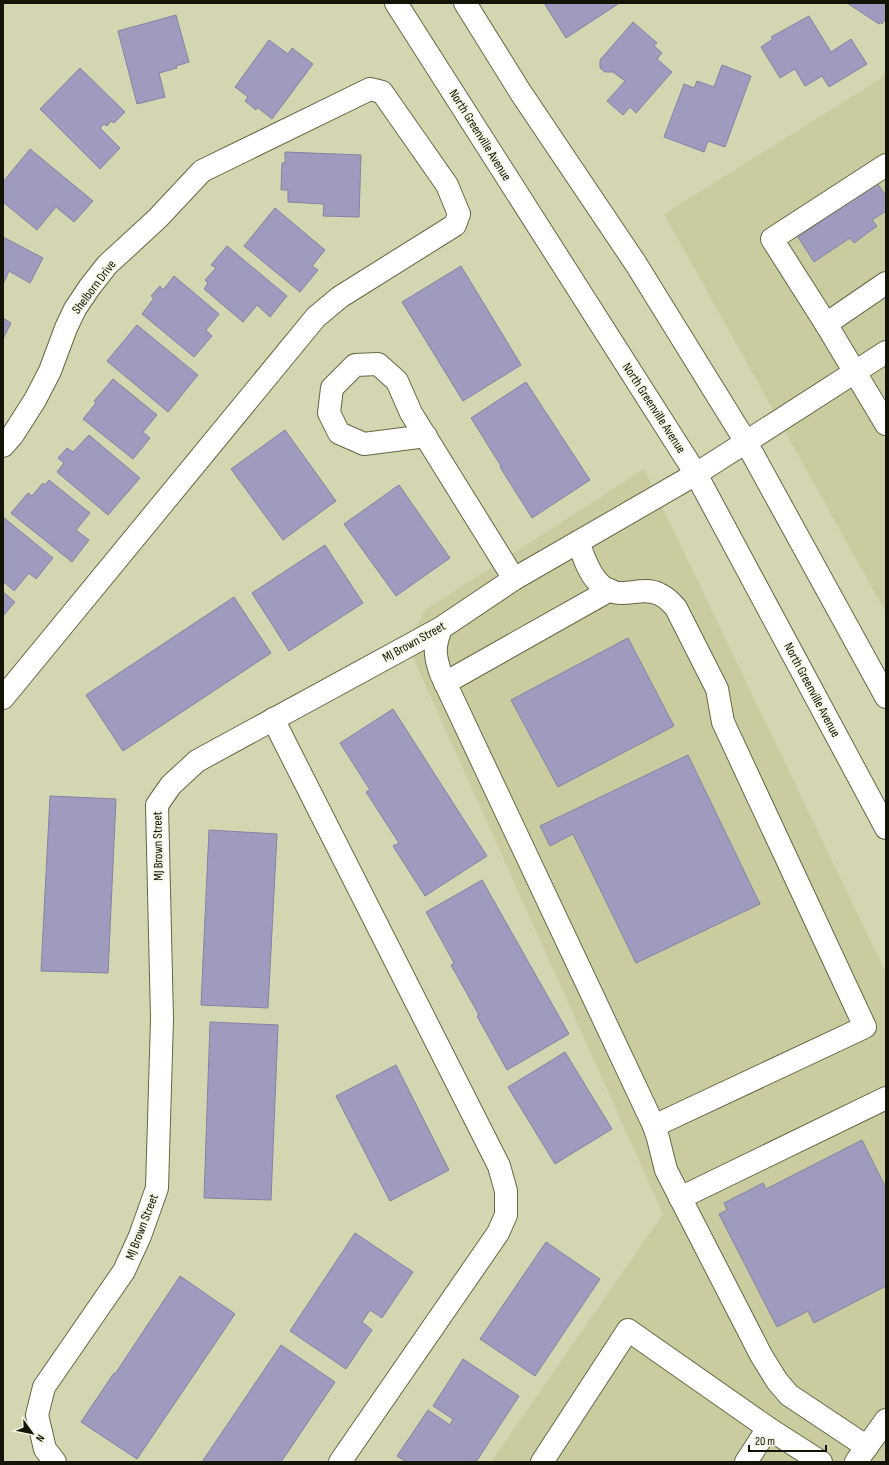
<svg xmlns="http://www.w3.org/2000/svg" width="889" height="1465" viewBox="0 0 889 1465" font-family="'Sofia Sans Condensed',sans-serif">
<rect width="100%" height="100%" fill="#d4d6b1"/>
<g fill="#cacca0">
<polygon points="886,70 886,613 664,214 880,79"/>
<polygon points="644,469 886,973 886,1462 491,1462 663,1214 407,644 425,610"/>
</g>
<g fill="#9e9bbe" stroke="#8582a3">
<polygon points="544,3 617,3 618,4 566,38"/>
<polygon points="847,3 886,3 886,18 882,24 880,22 879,24"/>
<polygon points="176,15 189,62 176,66 177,68 159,73 165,97 137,104 118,31"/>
<polygon points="809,16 831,52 851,39 867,64 829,87 822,76 805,86 795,69 780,78 761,47 773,39 771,37"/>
<polygon points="633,22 657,43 654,46 662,53 657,59 672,72 636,113 630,107 623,115 607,101 625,81 613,72 605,72 600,68 600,60"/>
<polygon points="269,40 288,54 292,48 313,64 272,119 257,107 256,110 245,101 248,97 235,87"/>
<polygon points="722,65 751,76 725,147 708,141 704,152 664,137 684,84 694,88 697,81 714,87"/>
<polygon points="80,68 125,112 114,123 111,121 107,126 104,124 100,128 120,148 100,169 40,109"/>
<polygon points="30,149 93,201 74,222 56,207 37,230 3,202 3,182"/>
<polygon points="285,152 361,155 359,217 323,216 324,204 288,202 288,190 281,190 282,163 285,163"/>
<polygon points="877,183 886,196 886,211 872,220 877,226 854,243 850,238 814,262 798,237"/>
<polygon points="275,208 325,250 312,266 318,270 300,292 244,246"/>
<polygon points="3,237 43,258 30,283 9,271 3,284"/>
<polygon points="227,246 287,296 270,317 257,305 243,322 204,289 208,283 205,280 216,268 211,265"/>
<polygon points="461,266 521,365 463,401 402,302"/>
<polygon points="174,276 219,314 206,330 212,336 194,357 142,314 154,298 151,296 160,286 163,290"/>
<polygon points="3,318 11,323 3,339"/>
<polygon points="137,325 198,375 168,412 107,361"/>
<polygon points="113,379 157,415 143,432 150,438 133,459 83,419 96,403 94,401"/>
<polygon points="526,382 590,480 532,518 500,467 501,466 471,418"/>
<polygon points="285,430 336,501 283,540 231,469"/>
<polygon points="89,435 140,478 108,515 57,472 64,463 58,458 67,448 73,452"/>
<polygon points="49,480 90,513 76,530 89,540 72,562 11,513 28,493 32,496 43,483 45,485"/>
<polygon points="399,485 450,558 396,596 344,524"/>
<polygon points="3,517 53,558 36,579 29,573 14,591 3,581"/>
<polygon points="325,545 363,603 289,651 252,593"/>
<polygon points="3,592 15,602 3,616"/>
<polygon points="234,597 271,653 123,751 86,695"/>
<polygon points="628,638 674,726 558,787 511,700"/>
<polygon points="393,709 487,856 425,896 393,846 399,843 366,792 370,790 340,743"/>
<polygon points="688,755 760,904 636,963 573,834 550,846 540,826"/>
<polygon points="50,796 116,799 108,973 41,971"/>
<polygon points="209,830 277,834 268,1008 201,1005"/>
<polygon points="482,880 569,1034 507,1070 477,1016 479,1015 451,965 454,963 426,912"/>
<polygon points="210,1022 278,1025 271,1200 204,1198"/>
<polygon points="565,1052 612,1129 555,1164 508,1087"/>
<polygon points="396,1065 449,1170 390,1201 336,1096"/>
<polygon points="862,1140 886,1188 886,1286 814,1323 808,1311 777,1327 719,1214 727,1210 724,1203 763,1183 766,1189"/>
<polygon points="355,1233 413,1272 382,1318 370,1310 362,1322 372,1330 346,1369 290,1331"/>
<polygon points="546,1242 600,1279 535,1376 480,1339"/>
<polygon points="180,1276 235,1314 137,1459 81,1422 114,1373 115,1374"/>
<polygon points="281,1345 335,1382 281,1462 202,1462"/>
<polygon points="463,1359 519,1396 476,1462 406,1462 397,1456 428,1410 450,1425 453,1419 433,1406"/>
</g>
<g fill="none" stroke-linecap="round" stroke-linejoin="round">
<g stroke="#666745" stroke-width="24">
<g id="minor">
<polyline points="886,283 826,324 886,424"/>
<polyline points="826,324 772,239 886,165"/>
<polyline points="426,436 364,444 339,433 329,413 332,388 355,365 378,364 397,381 411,413 514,579"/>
<polyline points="746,442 886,352"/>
<polyline points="3,446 12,436 35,400 50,371 66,328 75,309 89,288 107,265 158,218 202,171 370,89 382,92 447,185 459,214 455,225 340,297 316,317 3,698"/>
<path d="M578,542C583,555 588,571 597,581C618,605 638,584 659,594C666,597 671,602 676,608L717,689L723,722L865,1027L654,1126"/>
<path d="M441,628C434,647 434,654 441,674L654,1126L658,1138L666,1170L761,1355L777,1381L789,1395L867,1447"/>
<polyline points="445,683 610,590"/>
<polyline points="273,719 499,1166 506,1191 506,1215 498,1233 340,1462"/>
<polyline points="680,1198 886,1098"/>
<polyline points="55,1462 45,1449 37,1415 44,1387 124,1271 140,1236 157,1188 162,1019 157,805 171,785 197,761 441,628 514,579 696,474"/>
<polyline points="542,1462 628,1330 768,1428"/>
<polyline points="746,1462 768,1428 821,1462"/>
<polyline points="856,1462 886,1420"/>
</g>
</g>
<g stroke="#666745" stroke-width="24">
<g id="major">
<polyline points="396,3 696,474 886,828"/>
<polyline points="465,3 521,93 636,264 746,442 886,697"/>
<polyline points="696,474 746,442"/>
</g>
</g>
<use href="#minor" stroke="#fff" stroke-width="22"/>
<use href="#major" stroke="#fff" stroke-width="22"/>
</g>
<g text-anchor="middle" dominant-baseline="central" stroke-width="3" stroke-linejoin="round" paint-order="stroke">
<g font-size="13" fill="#131306" stroke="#f4f5e2">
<text transform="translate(480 135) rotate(58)">North Greenville Avenue</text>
<text transform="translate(94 287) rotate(-53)">Shelborn Drive</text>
<text transform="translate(654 408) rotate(57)">North Greenville Avenue</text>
<text transform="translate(414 642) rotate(-29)">MJ Brown Street</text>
<text transform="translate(812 690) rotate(62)">North Greenville Avenue</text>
<text transform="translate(158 846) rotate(-91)">MJ Brown Street</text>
<text transform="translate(142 1227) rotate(-69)">MJ Brown Street</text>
</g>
</g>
<rect width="889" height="1465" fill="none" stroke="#131306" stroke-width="8"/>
<g transform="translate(32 1433) rotate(123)" stroke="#f4f5e2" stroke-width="3" paint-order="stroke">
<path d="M0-3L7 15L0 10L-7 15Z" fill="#131306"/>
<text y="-6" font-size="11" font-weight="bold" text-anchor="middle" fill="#131306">N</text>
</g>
<path d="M749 1445v6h77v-6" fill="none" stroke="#131306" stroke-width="2"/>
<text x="755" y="1445" font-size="12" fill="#131306" stroke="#f4f5e2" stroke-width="3" paint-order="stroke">20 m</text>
</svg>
